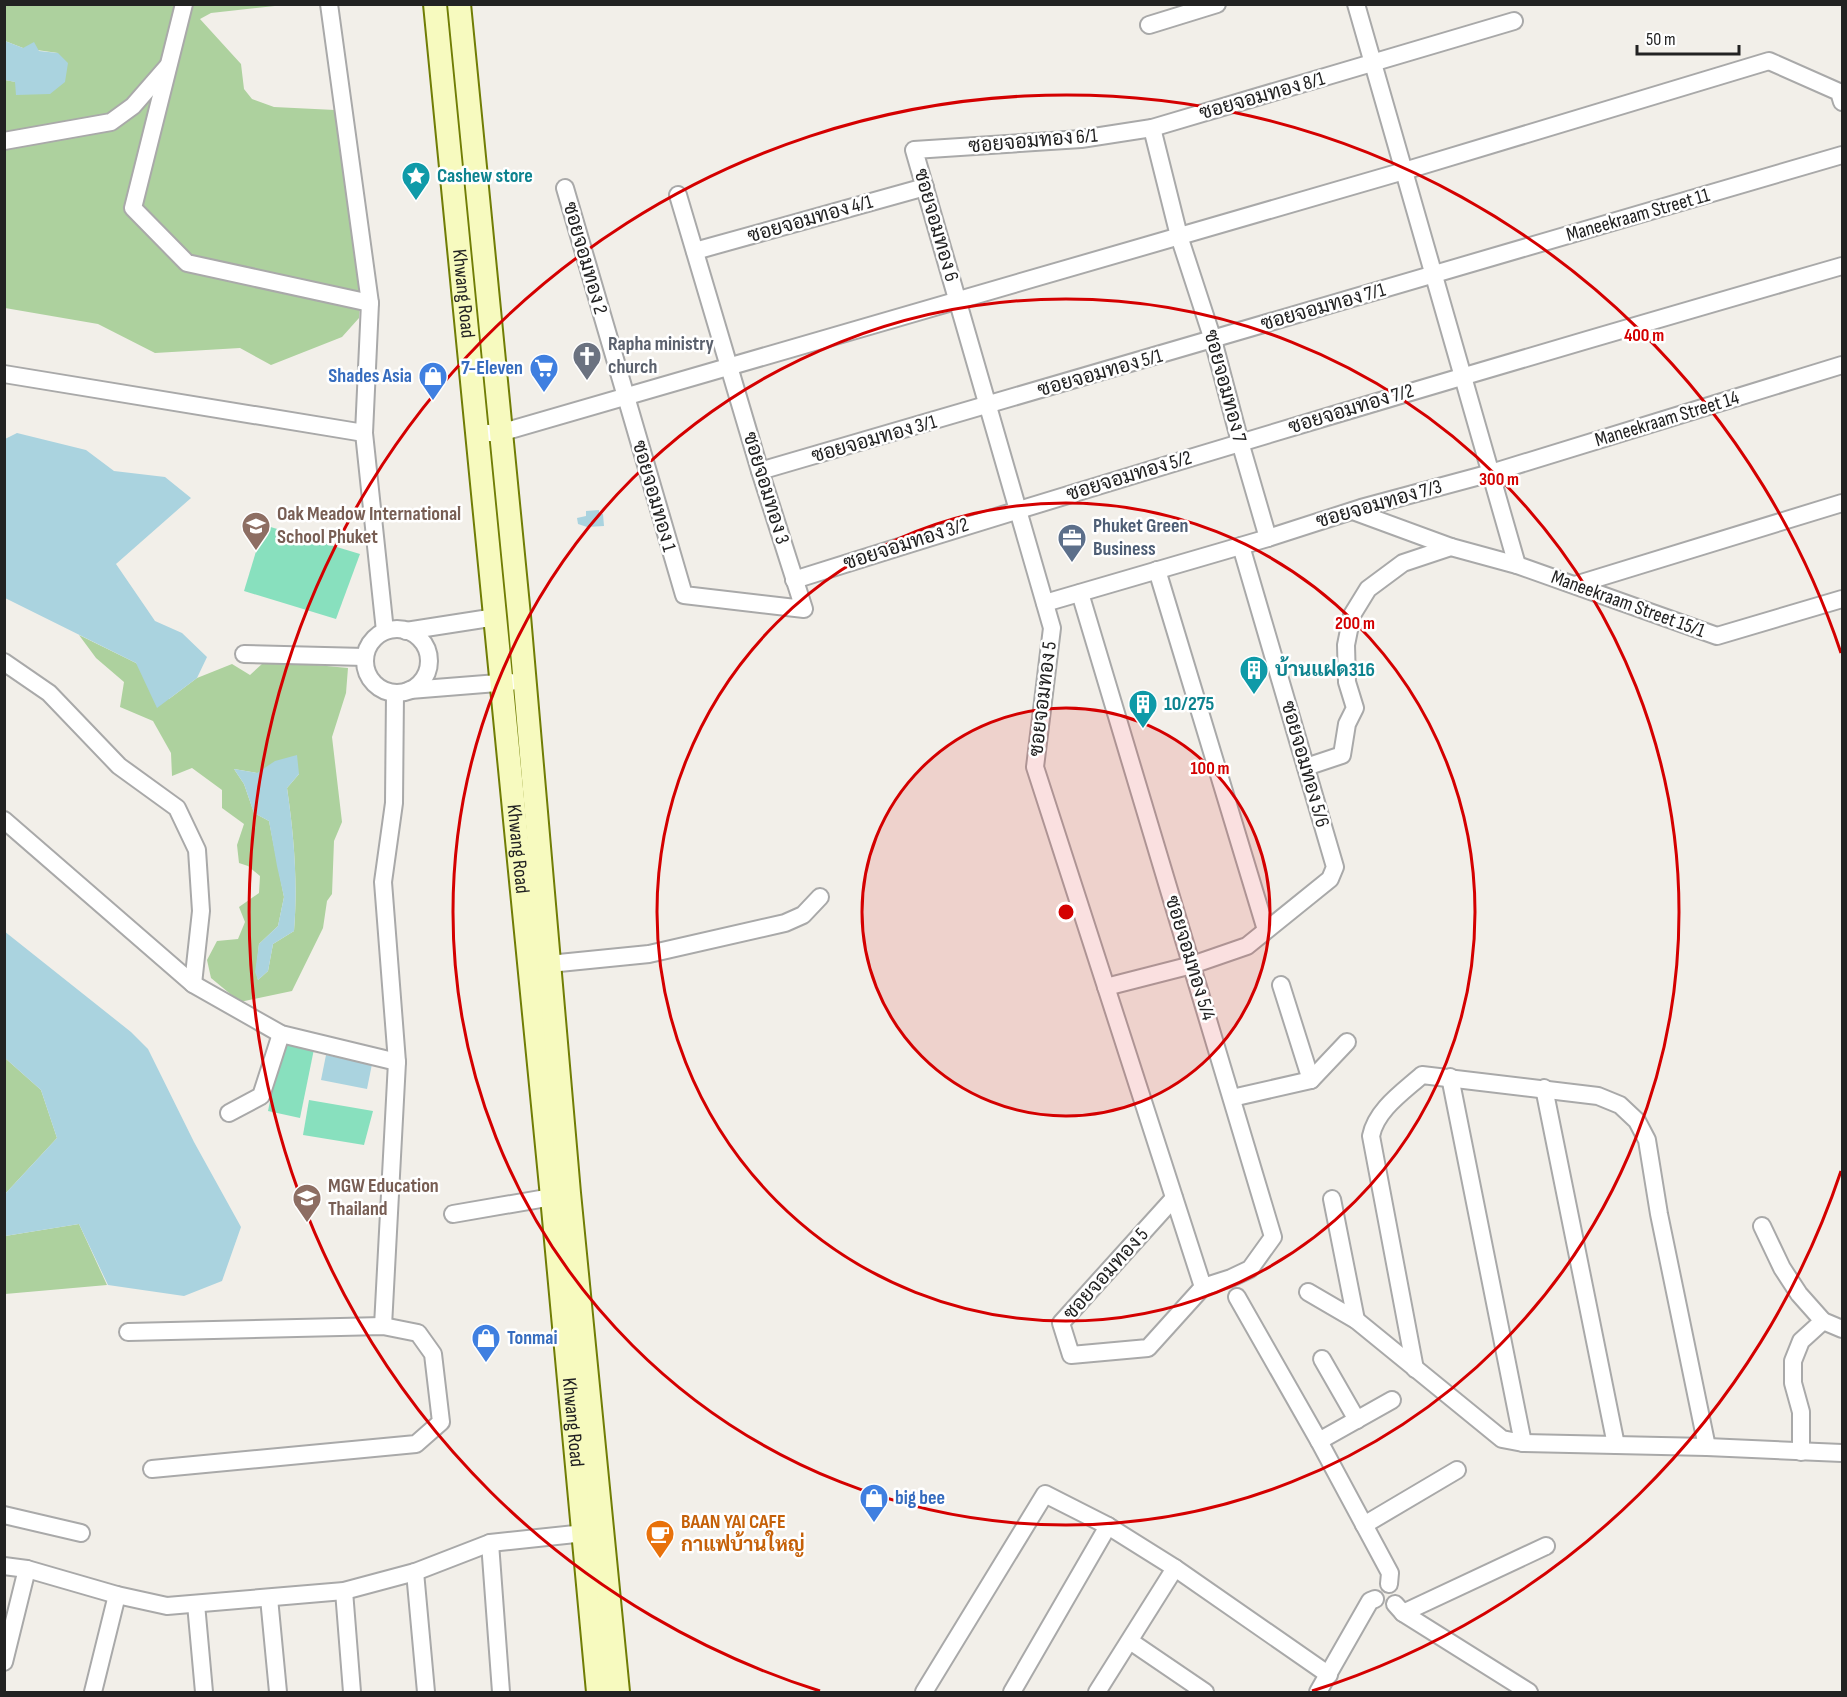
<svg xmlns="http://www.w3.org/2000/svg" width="1847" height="1697" viewBox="0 0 1847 1697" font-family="'Sofia Sans Condensed',Sarabun,sans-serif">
<rect width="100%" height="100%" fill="#f2efe9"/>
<g fill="#add19e" fill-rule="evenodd">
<polygon points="4,5 284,5 211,13 200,19 241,64 244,89 252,99 274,107 335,110 346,130 365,255 359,318 342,337 271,365 240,348 155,353 98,324 5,308 5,80 16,82 16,95 58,53 23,48 5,41"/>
<path d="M79,635L136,663L169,699L197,678L232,664L250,675L263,663H295L348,668L346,693L332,737L342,822L334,841L332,894L327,901L323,928L292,991L240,1002L211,978L207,960L217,941L238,939L245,922L239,907L259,893L260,876L248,866L239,863L237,845L244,824L222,808V790L192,768L172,776L171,753L153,721L120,707L124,682L96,658ZM234,769L257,773L299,774L287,788C294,836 298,883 294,931L273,944L268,971L258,980L256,972L259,944L278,926L284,897L269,821L254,813L244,784Z"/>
<polygon points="5,1058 41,1090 57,1138 5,1194"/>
<polygon points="79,1224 107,1285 5,1294 5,1236"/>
</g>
<g fill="#88e0be">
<polygon points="264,525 360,554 336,619 244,591"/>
<polygon points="282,1043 314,1049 300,1118 268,1111"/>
<polygon points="309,1100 373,1111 364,1145 303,1135"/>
</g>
<g fill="#aad3df">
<polygon points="5,41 23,48 34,42 39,51 58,53 68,63 65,82 50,94 16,95 15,82 5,80"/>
<polygon points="17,433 86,450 114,471 165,477 191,498 116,564 155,621 182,633 207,657 197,678 157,708 136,663 5,598 5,439"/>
<polygon points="599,510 599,514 603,514 604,526 587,527 578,524 577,518 586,516 586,511"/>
<path d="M297,755L299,774L287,788C294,836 298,883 294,931L273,944L268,971L258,980L255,972L259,944L278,926L284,897L277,866L269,821L254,813L244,784L234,769L257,773L275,761Z"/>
<polygon points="4,931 131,1032 148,1049 194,1142 241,1227 222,1281 184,1296 108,1285 79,1224 5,1236 5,1194 57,1138 41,1090 5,1058"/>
<polygon points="326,1055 372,1064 367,1089 321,1080"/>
</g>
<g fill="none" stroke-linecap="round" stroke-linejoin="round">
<g stroke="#a9a9a9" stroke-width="20">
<g id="street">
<polyline points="184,4 133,208 187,263 370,303"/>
<polyline points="329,4 370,303 364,433 385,631"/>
<polyline points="1356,4 1517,565"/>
<polyline points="1149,25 1217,4"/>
<polyline points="1152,128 1179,236 1213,340 1240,442 1268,538"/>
<polyline points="4,141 111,122 133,106 167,67"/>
<polyline points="565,188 684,595 804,609 760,471 678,195"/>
<polyline points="695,251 925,187"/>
<polyline points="4,374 364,433"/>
<polyline points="477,433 500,433 1404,171 1769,61 1839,92 1842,102"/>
<polyline points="760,471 1842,155"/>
<polyline points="1353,511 1451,547"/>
<polyline points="1157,570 1266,930"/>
<path d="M794,580C1142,470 1492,367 1842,266"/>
<polyline points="1575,585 1842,503"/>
<polyline points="1080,593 1273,1237 1250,1269 1231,1278 1203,1287"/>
<polyline points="1045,603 1268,538 1361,508 1491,473 1842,365"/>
<circle cx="397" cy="661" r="32"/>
<polyline points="406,631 496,617"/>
<polyline points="244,654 365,657"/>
<polyline points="4,662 49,693 119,766 177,808 197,850 201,911 193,984"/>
<polyline points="410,690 511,682"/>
<polyline points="1306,767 1342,755 1347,724 1355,708 1347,682 1346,645 1352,615 1368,589 1403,563 1451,547 1517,565 1717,636 1842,599"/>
<polyline points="4,820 193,984 281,1034 397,1062"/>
<polyline points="549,964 649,954 785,923 803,915 820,897"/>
<polyline points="1281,985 1311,1080"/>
<polyline points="1106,987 1192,965 1247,946 1330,879 1335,867 1241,546"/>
<polyline points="1450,1077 1523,1443"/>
<polyline points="1544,1088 1616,1445"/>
<polyline points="1232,1098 1311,1080 1347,1042"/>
<polyline points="229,1113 261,1096 281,1034"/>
<polyline points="1174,1198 1061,1323 1071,1355 1148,1348 1203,1287"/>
<polyline points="1332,1199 1356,1320"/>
<polyline points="453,1214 552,1197"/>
<polyline points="1762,1226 1782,1268 1799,1294 1823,1321 1842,1329"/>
<polyline points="1203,1287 1035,767 1052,628 914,150 1081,139 1152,128 1514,21"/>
<polyline points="1308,1292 1356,1320 1502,1439 1523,1443 1707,1447 1842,1453"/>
<polyline points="1237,1297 1319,1441 1390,1573 1389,1584"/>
<polyline points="383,1326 397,1062 383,882 394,803 395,693"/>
<polyline points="128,1332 383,1326 418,1333 433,1354 441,1422 416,1444 152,1469"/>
<polyline points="1322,1359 1357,1420"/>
<path d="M1415,1369L1371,1136C1376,1110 1403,1092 1422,1075L1598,1096L1620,1105L1637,1121L1647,1140L1659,1214L1707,1447"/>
<polyline points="1319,1441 1392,1400"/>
<polyline points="1801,1452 1801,1412 1793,1383 1793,1361 1801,1341 1823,1321"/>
<polyline points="4,1515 81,1533"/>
<polyline points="1364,1525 1457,1470"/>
<polyline points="490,1543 501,1692"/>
<polyline points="4,1566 27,1569 117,1595 167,1606 344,1591 415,1572 490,1543 594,1532"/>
<polyline points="415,1572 426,1692"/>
<polyline points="344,1591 352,1692"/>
<polyline points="269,1598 278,1692"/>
<polyline points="196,1604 204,1692"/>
<polyline points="1395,1604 1403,1613 1529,1692"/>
<polyline points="1403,1613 1546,1546"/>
<polyline points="1130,1641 1205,1692"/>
<polyline points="4,1662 27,1569"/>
<polyline points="93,1692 117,1595"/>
<polyline points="924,1692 1045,1494 1108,1526 1175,1568 1329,1675"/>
<polyline points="1012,1692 1108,1526"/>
<polyline points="1097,1692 1175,1568"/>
<polyline points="1318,1692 1370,1601 1375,1599"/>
</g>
</g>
<g stroke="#707d05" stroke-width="26">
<g id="secondary">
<path id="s1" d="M435,4L552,1197L598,1692"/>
<polyline points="459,4 519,616 569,1193 618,1692"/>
</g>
</g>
<use href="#street" stroke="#fff" stroke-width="16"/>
<use href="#secondary" stroke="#f7fabf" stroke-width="22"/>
</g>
<circle cx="1066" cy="912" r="204" fill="#d40000" fill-opacity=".12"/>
<g fill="none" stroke="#d40000" stroke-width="3">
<circle cx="1066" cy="912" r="204"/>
<circle cx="1066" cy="912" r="409"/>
<circle cx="1066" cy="912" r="613"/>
<path d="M1841 1171A817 817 0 0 1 1312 1691M820 1691A817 817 0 1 1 1841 653"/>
</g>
<defs>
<g id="sight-pin" transform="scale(1.5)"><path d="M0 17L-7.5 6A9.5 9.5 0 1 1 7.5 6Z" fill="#0f9aa8" stroke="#fff"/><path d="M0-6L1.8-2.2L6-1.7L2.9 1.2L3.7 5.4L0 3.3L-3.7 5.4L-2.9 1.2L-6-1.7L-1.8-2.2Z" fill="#fff"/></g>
<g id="church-pin" transform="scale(1.5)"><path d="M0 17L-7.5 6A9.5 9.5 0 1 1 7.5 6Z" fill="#6b7280" stroke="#fff"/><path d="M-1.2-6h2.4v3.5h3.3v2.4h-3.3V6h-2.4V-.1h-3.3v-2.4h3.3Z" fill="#fff"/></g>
<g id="supermarket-pin" transform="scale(1.5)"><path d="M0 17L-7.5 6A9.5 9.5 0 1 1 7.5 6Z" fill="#3f7fe0" stroke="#fff"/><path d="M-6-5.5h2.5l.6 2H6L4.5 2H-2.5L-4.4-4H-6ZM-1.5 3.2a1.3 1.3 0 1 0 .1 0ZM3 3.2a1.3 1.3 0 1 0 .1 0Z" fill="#fff"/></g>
<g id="shop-pin" transform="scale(1.5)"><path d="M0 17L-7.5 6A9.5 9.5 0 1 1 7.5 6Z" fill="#3f7fe0" stroke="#fff"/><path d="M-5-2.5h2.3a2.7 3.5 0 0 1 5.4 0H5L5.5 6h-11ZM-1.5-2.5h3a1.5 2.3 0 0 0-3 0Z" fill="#fff"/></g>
<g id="school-pin" transform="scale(1.5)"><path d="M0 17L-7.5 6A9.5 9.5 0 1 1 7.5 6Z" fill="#8d6e63" stroke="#fff"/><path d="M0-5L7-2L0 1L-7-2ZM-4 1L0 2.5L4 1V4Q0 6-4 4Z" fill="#fff"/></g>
<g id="office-pin" transform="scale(1.5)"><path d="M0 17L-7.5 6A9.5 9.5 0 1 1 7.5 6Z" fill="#5c6f8a" stroke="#fff"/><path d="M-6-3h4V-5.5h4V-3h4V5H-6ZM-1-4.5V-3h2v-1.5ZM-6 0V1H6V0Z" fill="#fff"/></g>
<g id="building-pin" transform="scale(1.5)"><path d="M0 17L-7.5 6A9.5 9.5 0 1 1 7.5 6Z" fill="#0f9aa8" stroke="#fff"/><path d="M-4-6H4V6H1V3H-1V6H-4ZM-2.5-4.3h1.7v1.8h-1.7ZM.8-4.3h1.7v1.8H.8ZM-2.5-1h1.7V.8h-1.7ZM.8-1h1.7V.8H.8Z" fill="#fff"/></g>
<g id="cafe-pin" transform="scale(1.5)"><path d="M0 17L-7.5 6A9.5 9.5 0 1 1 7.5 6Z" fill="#e8710a" stroke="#fff"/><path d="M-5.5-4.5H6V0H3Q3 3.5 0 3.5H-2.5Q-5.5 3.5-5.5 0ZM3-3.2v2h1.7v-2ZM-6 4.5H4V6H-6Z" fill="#fff"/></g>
</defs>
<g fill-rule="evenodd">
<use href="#sight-pin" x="416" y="176"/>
<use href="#church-pin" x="587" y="356"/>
<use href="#supermarket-pin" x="544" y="368"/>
<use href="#shop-pin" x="433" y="376"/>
<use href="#school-pin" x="256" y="526"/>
<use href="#office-pin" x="1072" y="538"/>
<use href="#building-pin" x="1254" y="670"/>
<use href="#building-pin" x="1143" y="704"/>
<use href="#school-pin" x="307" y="1198"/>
<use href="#shop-pin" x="486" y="1338"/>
<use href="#shop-pin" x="874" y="1498"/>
<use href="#cafe-pin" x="660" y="1534"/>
</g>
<g text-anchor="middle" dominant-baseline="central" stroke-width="5" stroke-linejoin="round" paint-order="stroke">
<g font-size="20" fill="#222" stroke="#fff">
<text transform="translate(1262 96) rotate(-16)">ซอยจอมทอง 8/1</text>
<text transform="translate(1033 141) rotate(-5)">ซอยจอมทอง 6/1</text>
<text transform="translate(1638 215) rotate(-16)">Maneekraam Street 11</text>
<text transform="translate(810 219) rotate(-16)">ซอยจอมทอง 4/1</text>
<text transform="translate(936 225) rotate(74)">ซอยจอมทอง 6</text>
<text transform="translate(585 258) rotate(74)">ซอยจอมทอง 2</text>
<text stroke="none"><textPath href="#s1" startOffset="291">Khwang Road</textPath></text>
<text transform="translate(1323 307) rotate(-16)">ซอยจอมทอง 7/1</text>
<text transform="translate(1100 373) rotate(-16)">ซอยจอมทอง 5/1</text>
<text transform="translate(1225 386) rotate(75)">ซอยจอมทอง 7</text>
<text transform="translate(1351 409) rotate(-17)">ซอยจอมทอง 7/2</text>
<text transform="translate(1667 419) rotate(-17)">Maneekraam Street 14</text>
<text transform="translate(874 439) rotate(-16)">ซอยจอมทอง 3/1</text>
<text transform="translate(1129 476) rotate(-17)">ซอยจอมทอง 5/2</text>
<text transform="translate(766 488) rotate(73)">ซอยจอมทอง 3</text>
<text transform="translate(654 496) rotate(74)">ซอยจอมทอง 1</text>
<text transform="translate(1379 504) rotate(-16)">ซอยจอมทอง 7/3</text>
<text transform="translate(906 544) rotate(-18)">ซอยจอมทอง 3/2</text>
<text transform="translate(1628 604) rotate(20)">Maneekraam Street 15/1</text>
<text transform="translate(1043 699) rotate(-83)">ซอยจอมทอง 5</text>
<text transform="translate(1305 764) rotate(74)">ซอยจอมทอง 5/6</text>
<text stroke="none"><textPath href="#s1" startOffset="849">Khwang Road</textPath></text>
<text transform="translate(1190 958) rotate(73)">ซอยจอมทอง 5/4</text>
<text transform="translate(1106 1274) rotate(-48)">ซอยจอมทอง 5</text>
<text stroke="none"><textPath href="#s1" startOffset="1425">Khwang Road</textPath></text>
</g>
<g font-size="20" font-weight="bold" fill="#0d838f" stroke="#fff" text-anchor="start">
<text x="437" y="176">Cashew store</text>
<text x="1275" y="670">บ้านแฝด316</text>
<text x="1164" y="704">10/275</text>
</g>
<g font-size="20" font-weight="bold" fill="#5b616d" stroke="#fff" text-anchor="start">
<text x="608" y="344">Rapha ministry<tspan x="608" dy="23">church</tspan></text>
</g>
<g font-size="20" font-weight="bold" fill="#366cbe" stroke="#fff" text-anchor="end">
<text x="523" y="368">7-Eleven</text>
<text x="412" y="376">Shades Asia</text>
<text x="507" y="1338" text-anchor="start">Tonmai</text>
<text x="895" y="1498" text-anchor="start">big bee</text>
</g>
<g font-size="20" font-weight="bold" fill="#785e54" stroke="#fff" text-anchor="start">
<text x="277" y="514">Oak Meadow International<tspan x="277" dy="23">School Phuket</tspan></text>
<text x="328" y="1186">MGW Education<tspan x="328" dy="23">Thailand</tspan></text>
</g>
<g font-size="20" font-weight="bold" fill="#4e5e75" stroke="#fff" text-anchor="start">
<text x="1093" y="526">Phuket Green<tspan x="1093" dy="23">Business</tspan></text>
</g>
<g font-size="20" font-weight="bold" fill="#c56008" stroke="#fff" text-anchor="start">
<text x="681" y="1522">BAAN YAI CAFE<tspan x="681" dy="23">กาแฟบ้านใหญ่</tspan></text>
</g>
</g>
<circle cx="1066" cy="912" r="9" fill="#d40000" stroke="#fff" stroke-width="3"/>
<g font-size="18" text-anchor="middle" font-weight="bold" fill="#d40000" stroke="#fff" stroke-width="5" stroke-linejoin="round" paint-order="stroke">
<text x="1644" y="341">400 m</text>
<text x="1499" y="485">300 m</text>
<text x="1355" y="629">200 m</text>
<text x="1210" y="774">100 m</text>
</g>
<rect width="1847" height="1697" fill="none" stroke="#222222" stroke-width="12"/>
<path d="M1637 45v9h102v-9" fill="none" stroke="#222222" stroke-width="3"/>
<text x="1646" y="45" font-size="18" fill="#222222" stroke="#ffffff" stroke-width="4.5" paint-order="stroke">50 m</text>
</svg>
